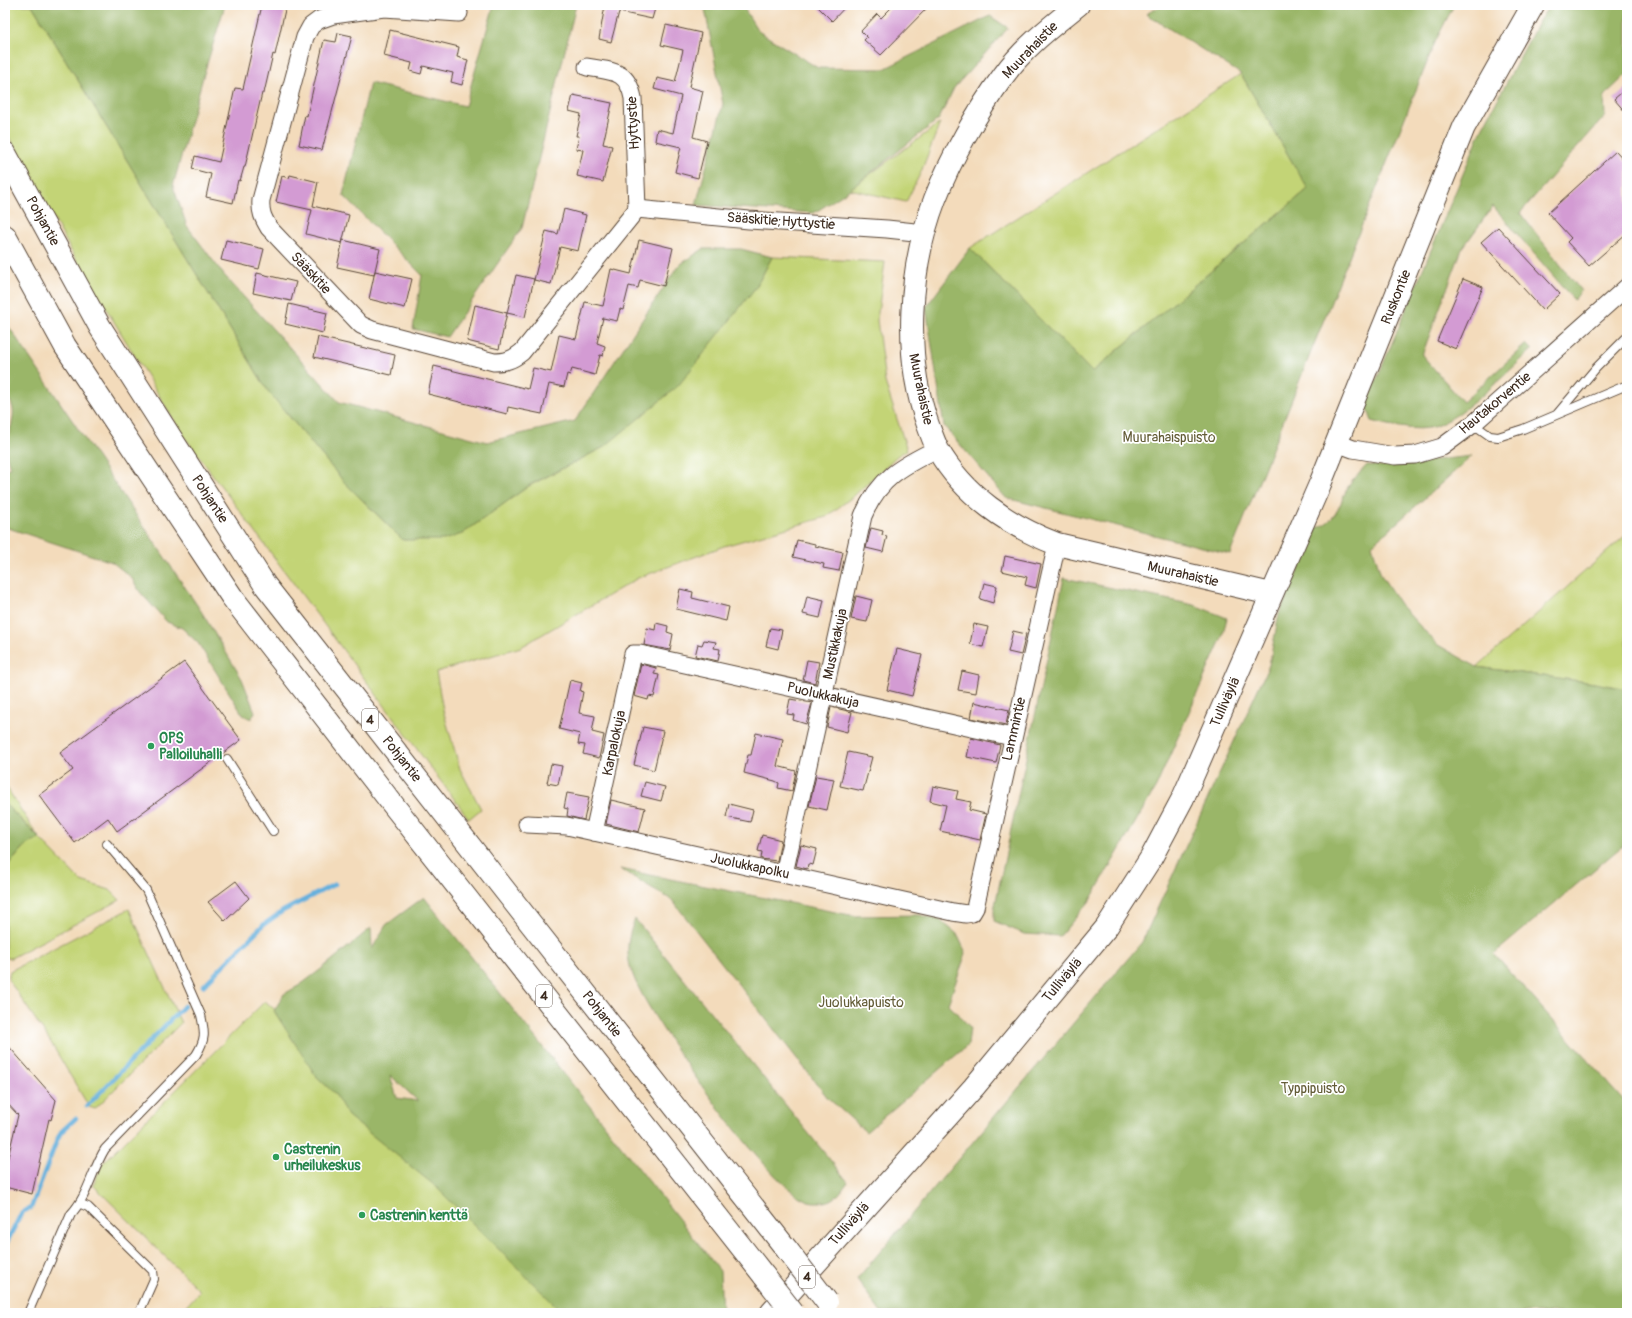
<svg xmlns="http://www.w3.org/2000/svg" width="1632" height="1318" viewBox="0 0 1632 1318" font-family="Pangolin,sans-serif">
<rect width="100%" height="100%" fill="#fff"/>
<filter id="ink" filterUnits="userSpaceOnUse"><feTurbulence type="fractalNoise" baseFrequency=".025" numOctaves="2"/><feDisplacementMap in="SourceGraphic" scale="8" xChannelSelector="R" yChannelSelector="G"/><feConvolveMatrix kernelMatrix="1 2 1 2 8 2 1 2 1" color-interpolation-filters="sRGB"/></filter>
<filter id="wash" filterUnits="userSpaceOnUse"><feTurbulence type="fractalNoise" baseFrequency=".012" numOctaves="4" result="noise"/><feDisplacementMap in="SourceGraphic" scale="16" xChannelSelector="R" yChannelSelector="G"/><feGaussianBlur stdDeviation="0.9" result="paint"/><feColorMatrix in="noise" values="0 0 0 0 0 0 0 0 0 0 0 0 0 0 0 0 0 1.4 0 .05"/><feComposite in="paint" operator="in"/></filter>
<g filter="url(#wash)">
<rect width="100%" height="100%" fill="#f3dbbb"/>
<g fill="#c3d476" stroke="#7f7f4a">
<polygon points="5,5 32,5 268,391 345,483 403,540 462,534 527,487 604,447 756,287 772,257 885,262 877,320 885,382 907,450 897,456 855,495 826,517 724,546 638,578 521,647 436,672 443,710 460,769 481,809 469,819 183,435 74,256 5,130"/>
<polygon points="1241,74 1308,189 1092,372 970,248"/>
<polygon points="940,123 921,172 906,202 850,189"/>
<polygon points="1627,534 1627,689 1594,683 1477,667"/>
<polygon points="5,785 39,838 81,881 110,890 120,900 11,958 5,958 5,864 6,868 26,845 39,837 5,804"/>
<polygon points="129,909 181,1023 95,1109 89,1107 50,1041 8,979 10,971"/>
<polygon points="265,1001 437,1149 571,1313 180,1313 200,1291 93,1185 102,1164"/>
</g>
<g fill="#9ab667" stroke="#6a7042" fill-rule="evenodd">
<polygon points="32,5 225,5 203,77 173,186 187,226 224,275 339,402 487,442 575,421 678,266 703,249 741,249 772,257 756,287 678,386 604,447 530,485 462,534 444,540 403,540 345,483 268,391"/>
<polygon points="494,5 576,5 522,228 447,337 413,329 422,275 343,195 370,83 465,106"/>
<polygon points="692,5 742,5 758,31 818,68 884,69 990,16 1008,28 954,88 939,119 845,193 814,213 696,205 723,104 705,9"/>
<polygon points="1163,5 1454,5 1436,40 1230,554 1006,498 944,426 926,307 970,248 1092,372 1308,189 1241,74 1146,14"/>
<path d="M1550,5H1627V74L1604,96L1605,116L1520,213L1581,291L1574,300L1493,206L1462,249L1422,355L1463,402L1526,344L1532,350C1506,373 1464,417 1433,427C1417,432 1387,425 1372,421L1366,405L1481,131L1539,21Z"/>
<path d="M5,321L201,611L242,679L255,712L251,719L243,715L198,643L182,628L167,622L140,592L131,577L112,562L5,527V469L10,468C9,463 6,456 6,450C6,433 23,410 5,396Z"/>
<path d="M1472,456L1372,545L1381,575L1402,607L1438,645L1477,667L1594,683L1627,689V842L1494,954L1627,1104V1313H881L857,1279L1142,942L1269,665L1279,614L1317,528C1338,520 1339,504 1348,487C1353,479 1361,472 1367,465L1382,466Z"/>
<polygon points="1064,578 1194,605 1227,618 1222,637 1156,787 1089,902 1060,936 1024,934 994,921 994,910"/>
<polygon points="5,804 39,838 26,845 6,868"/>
<polygon points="620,869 855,916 920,915 940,920 957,934 966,953 948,1004 970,1027 968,1045 866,1132 828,1098 672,900"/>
<path d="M424,897L720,1271L722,1313H563L434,1185L348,1116L335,1094L316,1076L274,1011L284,994L300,985L320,970L371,928L372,949L386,925ZM390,1075L418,1101L397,1098Z"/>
<path d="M635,919L848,1182C839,1194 835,1203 818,1202C814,1202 810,1202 806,1200C769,1187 647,1016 633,975C625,955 627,938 635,919Z"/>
</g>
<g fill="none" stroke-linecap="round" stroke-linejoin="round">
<g stroke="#65b0dd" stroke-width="4.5">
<polyline points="203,986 263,925 283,911 335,884"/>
<polyline points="87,1106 184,1006"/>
<polyline points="5,1246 22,1212 31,1208 57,1140 61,1132 76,1118"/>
</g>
</g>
<g id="blocks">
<g fill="#d39bd3">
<polygon points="262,5 286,5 275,55 273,54 264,93 262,93 245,167 244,167 240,181 238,180 233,203 206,197 211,174 192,169 195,156 219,162 235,88 243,89"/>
<polygon points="605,5 656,5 652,19 619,12 611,42 599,39"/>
<polygon points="816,5 847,5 832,21"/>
<polygon points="894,5 930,5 881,55 864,40 867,37 861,31 877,14 881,18"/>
<polygon points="666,25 701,33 689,87 703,91 693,137 707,141 698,178 675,172 681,147 655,141 657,129 673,133 681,96 654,89 657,78 675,82 683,50 661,45"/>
<polygon points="390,30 459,47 457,57 468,60 462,85 451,82 453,73 423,66 421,74 410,71 412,63 384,56"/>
<polygon points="338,33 352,36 322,150 299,145 305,115 307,116 324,40 336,42"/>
<polygon points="1627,88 1627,114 1614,99"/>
<polygon points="573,95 612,103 603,144 612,146 603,182 577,176 583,150 576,149 579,136 576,136 581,114 569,111"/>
<polygon points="1616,151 1627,163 1627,233 1589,266 1567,242 1571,238 1548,213"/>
<polygon points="290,175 318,182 313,206 349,215 342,243 306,234 312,210 276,202 282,176 289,178"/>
<polygon points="564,209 586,215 578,251 560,247 551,284 534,280 546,231 558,234"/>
<polygon points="1498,227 1560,294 1543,310 1481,242"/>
<polygon points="226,240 264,249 259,269 221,260"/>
<polygon points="343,240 380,249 374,275 337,267"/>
<polygon points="639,240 673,248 664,286 640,280 638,288 629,286 623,310 620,309 617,321 603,318 597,343 605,346 603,356 600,355 595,375 572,369 570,375 567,374 564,387 549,384 542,414 508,407 507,414 428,394 434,366 528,389 533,368 551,372 559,335 576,339 585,302 603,306 611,269 631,274"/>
<polygon points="375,271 412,279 405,308 369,299"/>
<polygon points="257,273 296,282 291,301 253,293"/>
<polygon points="516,275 534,279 525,317 507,313"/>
<polygon points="1463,279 1483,287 1456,349 1437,341"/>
<polygon points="289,304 327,313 323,333 285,324"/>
<polygon points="475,305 507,313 499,349 467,341"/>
<polygon points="318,337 395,355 391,375 314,357"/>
<polygon points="871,528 883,531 882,535 887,536 883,552 866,548"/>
<polygon points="797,540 815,544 815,546 843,552 839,571 823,568 824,564 793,557"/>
<polygon points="1005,556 1041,564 1036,588 1025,585 1027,577 1002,571"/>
<polygon points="984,583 997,586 993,603 980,599"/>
<polygon points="680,589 693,592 692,598 729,607 726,621 676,609"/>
<polygon points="807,596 824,600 820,618 803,614"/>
<polygon points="856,596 872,600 867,622 851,619"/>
<polygon points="656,623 668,626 667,632 673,634 670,650 644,645 647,628 655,630"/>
<polygon points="974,624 988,627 983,647 970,644"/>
<polygon points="770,628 782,630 778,649 766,646"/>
<polygon points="1013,631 1026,634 1021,655 1008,652"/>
<polygon points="704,640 716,642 714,648 720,649 718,661 695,656 698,644 702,645"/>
<polygon points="897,649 922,655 912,696 887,690"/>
<polygon points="807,660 819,662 815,683 803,680"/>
<polygon points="184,662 241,740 117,831 108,818 75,843 39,795 73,770 60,753"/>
<polygon points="641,664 656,668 654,674 659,675 654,697 649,696 648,700 634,696"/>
<polygon points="962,671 979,675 976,693 958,690"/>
<polygon points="570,680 582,683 580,691 583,692 579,713 595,716 592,732 604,735 599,758 583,754 585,745 578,744 580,734 559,729"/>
<polygon points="790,699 812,703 806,724 793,720 794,715 787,714"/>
<polygon points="974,702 1009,710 1006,725 971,718"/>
<polygon points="831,707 852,712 847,732 827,727"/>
<polygon points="643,727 663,731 654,770 634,765"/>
<polygon points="756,733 783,739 777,766 796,771 792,791 778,788 779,783 775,781 744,773 748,755 751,755"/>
<polygon points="971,738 1000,745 996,763 967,757"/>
<polygon points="848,752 872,757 863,791 840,786"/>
<polygon points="551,764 562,766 558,785 547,783"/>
<polygon points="816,776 834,779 827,810 809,806"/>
<polygon points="645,782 665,787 661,801 641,796"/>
<polygon points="933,786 958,791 956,799 971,802 969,810 986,814 980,840 940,831 946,805 930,801"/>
<polygon points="567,793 589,797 584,820 567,816 568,809 564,808"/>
<polygon points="611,800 645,808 639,832 606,824"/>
<polygon points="729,804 753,810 750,822 726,817"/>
<polygon points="762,835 781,840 777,861 761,859 762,852 758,851"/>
<polygon points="801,845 817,849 813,865 808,864 807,869 796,866"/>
<polygon points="236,881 249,898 225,921 208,902"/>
<polygon points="5,1042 56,1100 51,1120 49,1119 32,1194 5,1187 5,1170 18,1115 5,1101"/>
</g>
</g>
</g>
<g filter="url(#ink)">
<use href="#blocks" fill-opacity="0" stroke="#574536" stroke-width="1"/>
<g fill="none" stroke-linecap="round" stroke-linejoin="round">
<g stroke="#574536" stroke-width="10">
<g id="lane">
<polyline points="1558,413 1596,368 1627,337"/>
<polyline points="1473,424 1490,436 1498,437 1523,429 1627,385"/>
<polyline points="227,759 273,831"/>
<polyline points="81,1204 88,1207 153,1271 154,1279 139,1313"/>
<path d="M28,1313L71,1214C88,1196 92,1170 105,1149L196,1055C206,1039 205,1033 201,1015L146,890L107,844"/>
</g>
</g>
<g stroke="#574536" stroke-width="19">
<g id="street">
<path d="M459,13L384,8L333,15L319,20L311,26L305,37L261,200C260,212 263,218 269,228L361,325L372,330L494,362C506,362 512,360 522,352L637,209"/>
<path d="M587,67C612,72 627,69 633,98L637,209"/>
<polyline points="637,209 749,220 887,229 924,233"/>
<polyline points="1337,443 1353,449 1395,456 1415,455 1442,447 1473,424 1627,287"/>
<polyline points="527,824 567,826 953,912 966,914 972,913 975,908 1057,544"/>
<polyline points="594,832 633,654 640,654 1012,737"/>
<path d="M784,874L863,516C879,478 902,466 937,449"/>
</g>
</g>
<g stroke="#574536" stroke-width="24">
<g id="secondary">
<path d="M1078,5C1052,26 1023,48 1004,75C978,110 951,158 935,199C909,267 903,356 928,425C931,433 934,442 938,450C964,495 1009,526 1057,544L1271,594"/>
<polyline points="771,1313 974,1087 1106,928 1151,858 1183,798 1320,484 1464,127 1533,5"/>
</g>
</g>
<g stroke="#574536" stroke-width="24">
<g id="highway">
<polyline points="5,153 100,327 265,585 788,1251"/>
<polyline points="5,236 65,346 232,597 387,797 765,1277"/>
</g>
</g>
<use href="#lane" stroke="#fff" stroke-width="8"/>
<use href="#street" stroke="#fff" stroke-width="17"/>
<use href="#secondary" stroke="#fff" stroke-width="22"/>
<use href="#highway" stroke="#fff" stroke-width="22"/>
<g stroke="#574536" stroke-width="24" stroke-linecap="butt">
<g id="highway-bridge">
<polyline points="788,1251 827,1302"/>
<polyline points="765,1277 793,1313"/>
</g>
</g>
<use href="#highway-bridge" stroke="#fff" stroke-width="22"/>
</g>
</g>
<g fill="#2e9e5b" stroke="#fff" stroke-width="1.5">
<circle cx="151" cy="746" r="4"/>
<circle cx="276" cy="1157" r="4"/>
<circle cx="362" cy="1215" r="4"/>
</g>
<g text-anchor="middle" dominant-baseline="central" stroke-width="3.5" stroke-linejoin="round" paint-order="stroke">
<g fill="#fff" stroke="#766a62" stroke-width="1">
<rect x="362" y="709" width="16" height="22" rx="3"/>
<rect x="536" y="985" width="16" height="22" rx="3"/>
<rect x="799" y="1266" width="16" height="22" rx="3"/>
</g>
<g font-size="13" font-weight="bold" fill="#3b2a1e">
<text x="370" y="720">4</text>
<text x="544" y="996">4</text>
<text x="807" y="1277">4</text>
</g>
<g font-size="14" fill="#3b2a1e" stroke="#fff">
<text transform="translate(1030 50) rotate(-46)">Muurahaistie</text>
<text transform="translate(633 123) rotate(-93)">Hyttystie</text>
<text transform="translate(43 221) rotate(61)">Pohjantie</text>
<text transform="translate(781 221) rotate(4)">Sääskitie;Hyttystie</text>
<text transform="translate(311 273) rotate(47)">Sääskitie</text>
<text transform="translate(1396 297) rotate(-68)">Ruskontie</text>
<text transform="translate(921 389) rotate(78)">Muurahaistie</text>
<text transform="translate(1495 403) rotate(-40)">Hautakorventie</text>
<text transform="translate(210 499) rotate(57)">Pohjantie</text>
<text transform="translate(1183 574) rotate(13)">Muurahaistie</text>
<text transform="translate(835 644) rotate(-78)">Mustikkakuja</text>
<text transform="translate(823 695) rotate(13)">Puolukkakuja</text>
<text transform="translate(1225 702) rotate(-66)">Tulliväylä</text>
<text transform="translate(1014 729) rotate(-77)">Lammintie</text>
<text transform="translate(614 743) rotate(-78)">Karpalokuja</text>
<text transform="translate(402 759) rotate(52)">Pohjantie</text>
<text transform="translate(750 866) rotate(12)">Juolukkapolku</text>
<text transform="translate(1062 980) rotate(-50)">Tulliväylä</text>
<text transform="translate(602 1014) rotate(52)">Pohjantie</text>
<text transform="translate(849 1224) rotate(-48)">Tulliväylä</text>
</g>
<g font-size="14" fill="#645d38" stroke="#fff">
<text x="1169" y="437">Muurahaispuisto</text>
<text x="861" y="1002">Juolukkapuisto</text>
<text x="1313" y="1088">Typpipuisto</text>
</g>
<g font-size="14" font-weight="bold" fill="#27864d" stroke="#fff" text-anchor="start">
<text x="159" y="738">OPS<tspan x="159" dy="16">Palloiluhalli</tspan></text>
<text x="284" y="1149">Castrenin<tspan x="284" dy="16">urheilukeskus</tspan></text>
<text x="370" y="1215">Castrenin kenttä</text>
</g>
</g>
<rect width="1632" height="1318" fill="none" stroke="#fff" stroke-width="20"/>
</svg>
